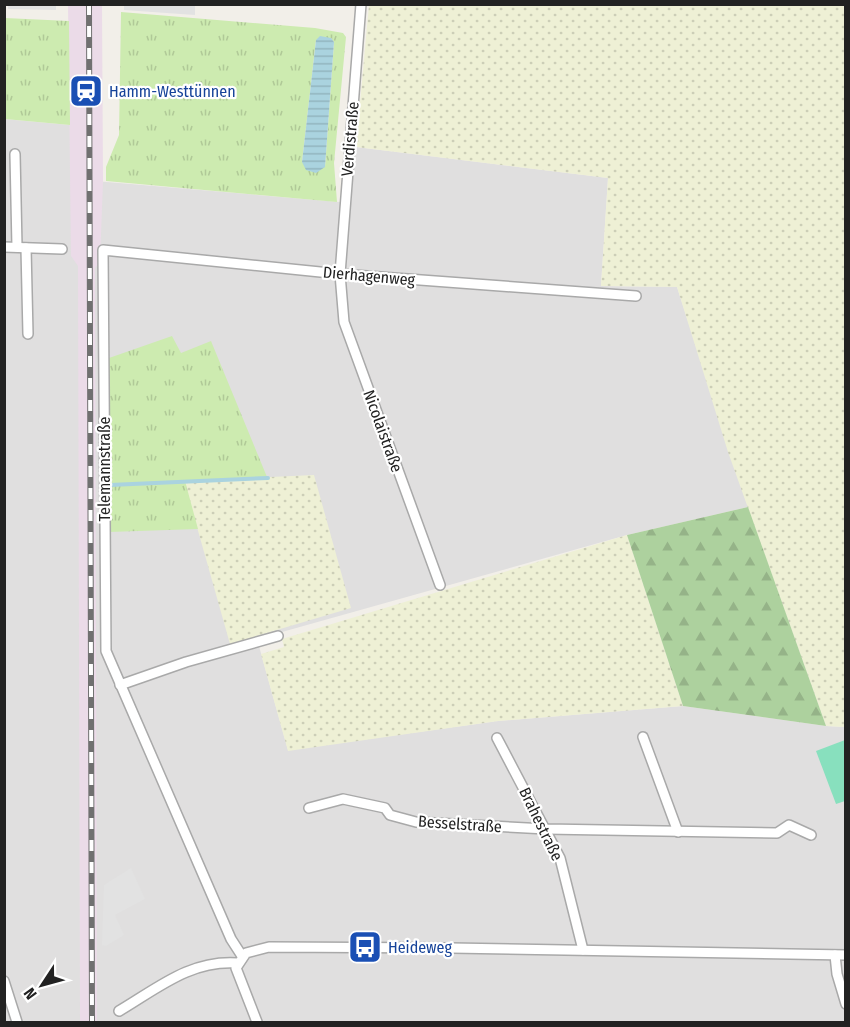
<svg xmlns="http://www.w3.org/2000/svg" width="850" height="1027" viewBox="0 0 850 1027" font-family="'Fira Sans Condensed',sans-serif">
<defs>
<pattern id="farmland-dots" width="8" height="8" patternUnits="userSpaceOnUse" patternTransform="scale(1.5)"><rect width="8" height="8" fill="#eef0d5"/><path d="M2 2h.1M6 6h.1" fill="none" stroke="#ccceb7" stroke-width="1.8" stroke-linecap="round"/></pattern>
<pattern id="grass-tufts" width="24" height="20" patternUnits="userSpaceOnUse" patternTransform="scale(1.5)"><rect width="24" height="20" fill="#cdebb0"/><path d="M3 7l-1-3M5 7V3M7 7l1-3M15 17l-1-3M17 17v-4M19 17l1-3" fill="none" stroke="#b0c997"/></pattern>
<pattern id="forest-firs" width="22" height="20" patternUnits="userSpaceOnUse" patternTransform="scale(1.5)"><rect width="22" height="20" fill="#add19e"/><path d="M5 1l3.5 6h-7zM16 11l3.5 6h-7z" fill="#95b388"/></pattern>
<pattern id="water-rules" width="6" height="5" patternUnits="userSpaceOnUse" patternTransform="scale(1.5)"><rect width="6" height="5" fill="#aad3df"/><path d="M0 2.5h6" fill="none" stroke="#92b5bf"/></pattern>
</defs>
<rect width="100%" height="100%" fill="#f2efe9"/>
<polygon fill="#e0dfdf" points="4,119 70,125 72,179 351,203 356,147 608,178 601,286 677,287 748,507 627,535 257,639 288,750 498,721 683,706 826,726 845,727 845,1022 5,1022"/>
<polygon fill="#ebdbe8" points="68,5 102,5 103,181 100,262 95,268 97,1022 80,1022 78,266 71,256"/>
<g fill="url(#farmland-dots)">
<polygon points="369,5 845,5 845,727 826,726 728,452 677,287 601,286 608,178 356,147"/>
<polygon points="314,475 351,608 230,644 184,481"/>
<polygon points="627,535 683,706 498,721 288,751 261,654 284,647 282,639"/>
</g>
<g fill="url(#grass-tufts)" fill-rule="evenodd">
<path d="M121,12L315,28L343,33L346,37L334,163L337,202L106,181V167L119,135ZM331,38L334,42L325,167L302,162L316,40Z"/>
<polygon points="5,18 69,21 70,125 5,119"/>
<polygon points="172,336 181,353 211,341 267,477 185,481 198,529 109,532 109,358"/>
</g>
<polygon fill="url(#forest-firs)" points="748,507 826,726 683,706 627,535"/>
<polygon fill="#88e0be" points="845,740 845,801 836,804 816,751"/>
<g fill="#e2e2e2">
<polygon points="8,5 56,5 56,10 8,9"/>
<polygon points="124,5 195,5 195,15 124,10"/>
<polygon points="131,868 145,899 115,915 124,935 106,946 102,945 104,885"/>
</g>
<polygon fill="url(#water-rules)" points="320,36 331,38 334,42 325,167 316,173 306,170 302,162 316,40"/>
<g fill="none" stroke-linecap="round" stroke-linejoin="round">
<polyline stroke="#aad3df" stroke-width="4" points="110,485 268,478"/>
<g stroke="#a9a9a9" stroke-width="12">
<g id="street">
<polyline points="361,4 340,274 344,322 440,585"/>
<polyline points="15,154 17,247"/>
<polyline points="4,247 62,249"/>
<polyline points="26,248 28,334"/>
<polyline points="120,685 186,662 278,636"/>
<polyline points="643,737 678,832"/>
<polyline points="497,738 560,858 583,950"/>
<polyline points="309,808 343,799 385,808 390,815 416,822 546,829 777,833 789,825 811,835"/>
<polyline points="835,955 837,974 846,1004"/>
<polyline points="242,956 231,939 106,651 103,250 340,274 636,296"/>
<polyline points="4,981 17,1022"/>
<path d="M119,1011C158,988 190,960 237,963"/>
<polyline points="257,1022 236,968 246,953 269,947 451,948 846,955"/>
</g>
</g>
<use href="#street" stroke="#fff" stroke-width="9"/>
<g stroke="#707070" stroke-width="6">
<polyline id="rail" points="89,4 92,1022"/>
</g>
<use href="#rail" stroke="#fff" stroke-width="4" stroke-dasharray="11" stroke-linecap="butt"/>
</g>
<defs>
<g id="station-square" transform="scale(1.725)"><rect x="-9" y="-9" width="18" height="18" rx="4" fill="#1a4fb4" stroke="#fff"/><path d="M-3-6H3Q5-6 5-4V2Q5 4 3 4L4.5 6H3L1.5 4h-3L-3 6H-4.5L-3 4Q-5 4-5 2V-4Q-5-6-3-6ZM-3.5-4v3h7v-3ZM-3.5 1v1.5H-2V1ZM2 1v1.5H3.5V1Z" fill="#fff"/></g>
<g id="bus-square" transform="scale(1.725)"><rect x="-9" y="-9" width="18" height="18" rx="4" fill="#1a4fb4" stroke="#fff"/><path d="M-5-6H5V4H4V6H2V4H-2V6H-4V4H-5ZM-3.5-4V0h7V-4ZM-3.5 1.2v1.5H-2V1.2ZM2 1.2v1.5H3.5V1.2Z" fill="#fff"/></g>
</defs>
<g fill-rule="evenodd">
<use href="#station-square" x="86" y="91"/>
<use href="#bus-square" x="365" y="947"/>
</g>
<g text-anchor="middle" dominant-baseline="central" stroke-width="4.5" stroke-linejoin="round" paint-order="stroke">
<g font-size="16" fill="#164399" stroke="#fff" text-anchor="start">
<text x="109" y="91">Hamm-Westtünnen</text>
<text x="388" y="947">Heideweg</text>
</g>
<g font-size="16" fill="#222" stroke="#fff">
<text transform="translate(350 139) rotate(-85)">Verdistraße</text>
<text transform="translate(369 276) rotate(5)">Dierhagenweg</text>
<text transform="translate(383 431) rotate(70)">Nicolaistraße</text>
<text transform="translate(104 469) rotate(-90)">Telemannstraße</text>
<text transform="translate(460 824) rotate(4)">Besselstraße</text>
<text transform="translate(541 824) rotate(64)">Brahestraße</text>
</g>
</g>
<rect width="850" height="1027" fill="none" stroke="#222222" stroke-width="12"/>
<g transform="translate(42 985) rotate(234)" stroke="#ffffff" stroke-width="4.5" paint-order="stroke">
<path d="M0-4.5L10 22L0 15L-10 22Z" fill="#222222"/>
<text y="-9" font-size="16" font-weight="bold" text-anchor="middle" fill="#222222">N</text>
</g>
</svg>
